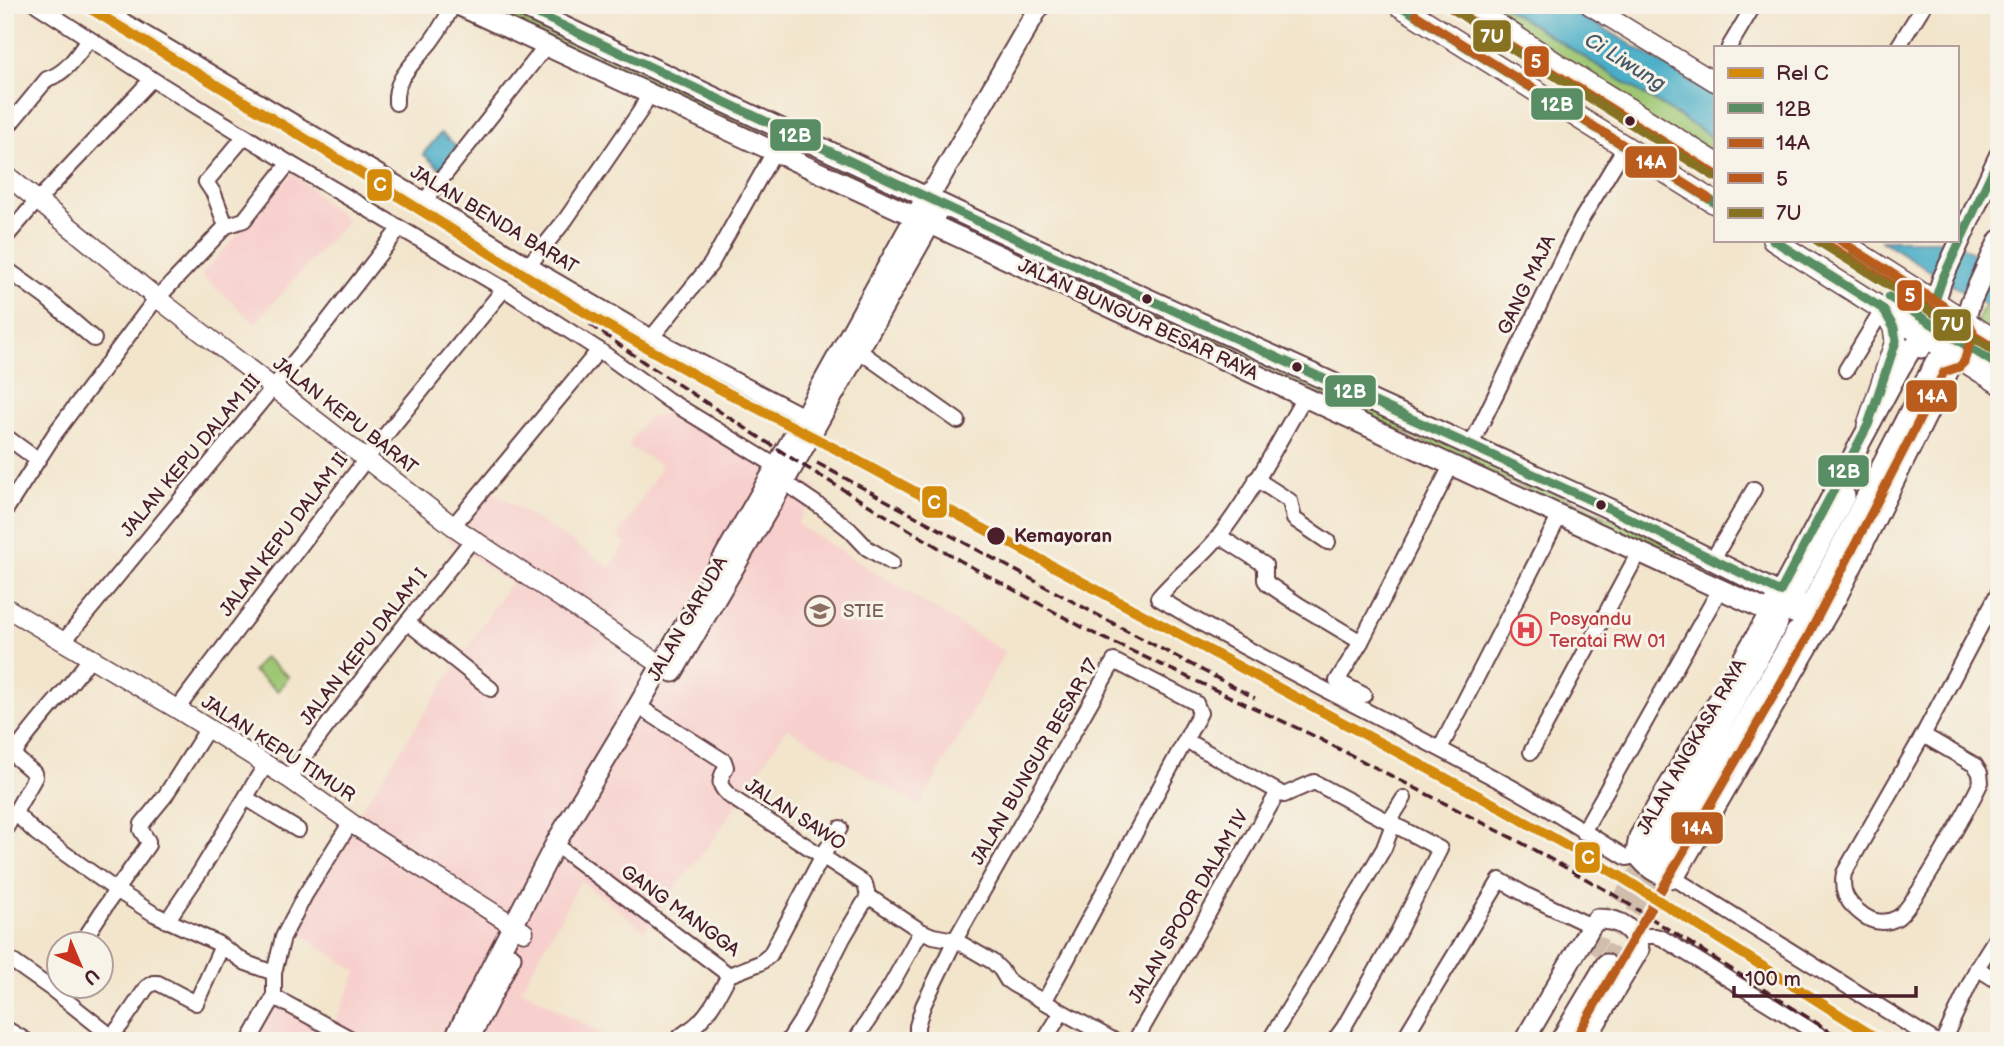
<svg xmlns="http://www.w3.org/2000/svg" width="2004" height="1046" viewBox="0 0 2004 1046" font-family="'Balsamiq Sans',sans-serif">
<rect width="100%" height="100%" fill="#f7f3e8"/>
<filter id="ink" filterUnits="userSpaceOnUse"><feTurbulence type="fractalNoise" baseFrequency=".0143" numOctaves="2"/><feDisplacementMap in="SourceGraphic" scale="14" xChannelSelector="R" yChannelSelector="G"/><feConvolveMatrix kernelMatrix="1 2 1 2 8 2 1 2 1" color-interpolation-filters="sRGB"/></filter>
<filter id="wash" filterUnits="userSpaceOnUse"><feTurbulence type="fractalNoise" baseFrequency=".00686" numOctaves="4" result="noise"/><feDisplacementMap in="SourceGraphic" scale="28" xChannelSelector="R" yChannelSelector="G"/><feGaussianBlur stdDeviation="1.57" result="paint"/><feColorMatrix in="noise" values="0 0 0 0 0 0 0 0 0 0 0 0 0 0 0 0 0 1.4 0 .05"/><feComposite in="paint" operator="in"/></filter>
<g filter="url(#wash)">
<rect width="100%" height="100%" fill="#f2e5cc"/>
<g fill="#f7d0cd">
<polygon points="293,173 347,221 255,323 201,275"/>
<polygon points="689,408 817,488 797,524 1005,652 920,806 787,728 716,836 644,930 581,881 521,989 615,1041 254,1041 276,1003 334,1025 357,972 286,924 510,583 447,540 485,486 610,567 626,543 618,537 662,466 628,446 647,418"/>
</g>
<g fill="#9fc773" stroke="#74734f" stroke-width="2">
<polygon points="478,5 503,5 788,139 784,147"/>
<polygon points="1466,5 1501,5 1715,139 1715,163"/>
<polygon points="841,164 905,194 902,201 838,171"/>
<polygon points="962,221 1027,250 1024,258 958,228"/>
<polygon points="1047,259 1189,324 1186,332 1044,266"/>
<polygon points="1985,305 1999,314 1999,342 1974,327"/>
<polygon points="1210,334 1680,550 1675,558 1206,342"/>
<polygon points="1698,558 1762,589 1754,603 1748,593 1695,566"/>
<polygon points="264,657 289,677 278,691 253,671"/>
</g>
<g fill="#48aec7" stroke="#496679" stroke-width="2">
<polygon points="1501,5 1566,5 1715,96 1715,139"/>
<polygon points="441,133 461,150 443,171 423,154"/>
<polygon points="1881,240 1952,240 1999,271 1999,314"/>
</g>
</g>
<g filter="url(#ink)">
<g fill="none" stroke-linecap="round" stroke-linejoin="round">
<g stroke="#d0bdac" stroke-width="19" stroke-dasharray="19 10" stroke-linecap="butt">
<polyline points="1590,952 1650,854"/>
<polyline points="1606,964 1664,863"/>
</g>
<g stroke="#633d43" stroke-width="18">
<g id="minor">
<polyline points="37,5 152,79 289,163 504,289 599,350 668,400 776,466"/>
<polyline points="97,5 425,200 539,271 652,337 804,416"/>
<polyline points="1729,47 1754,5"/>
<polyline points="1898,47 1924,5"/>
<path d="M396,103C394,81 410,67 423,51C435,38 445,21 453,5"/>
<path d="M5,130L47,79C67,73 77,55 89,39"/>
<polyline points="425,200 546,46"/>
<polyline points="226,226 214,194 206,182 245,136"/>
<polyline points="5,238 37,201 152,79"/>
<polyline points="529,265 566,219 641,110 649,94"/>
<polyline points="5,268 45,297 94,339"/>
<polyline points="652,337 711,264 774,152"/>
<polyline points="858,350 958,421"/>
<polyline points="1846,370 1883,309"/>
<path d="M1304,398C1277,444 1252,494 1219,536C1201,559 1176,576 1158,598C1272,666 1392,722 1509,786C1549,808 1587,834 1627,858L1634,856L1636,853"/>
<polyline points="5,436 38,460"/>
<polyline points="1471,445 1581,220 1625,147"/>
<polyline points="1256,479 1290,501 1294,519 1328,542"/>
<polyline points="784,482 821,507 850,530 867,548 892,563"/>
<polyline points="5,511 56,432 152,304 226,226 244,220 289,163"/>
<polyline points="453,526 599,350"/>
<polyline points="1219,536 1265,565 1265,580 1268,584 1299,605 1361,642"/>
<polyline points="1713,559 1754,489"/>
<polyline points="407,622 491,689"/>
<polyline points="64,641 327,322 399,229"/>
<polyline points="1364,695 1337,681 1361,642 1451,466"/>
<path d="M638,706L724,761L726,767C718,783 718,785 731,797L865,884L868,896L921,931L933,936L955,940L993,962L1001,970L1007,980L1014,985L1115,1041"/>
<polyline points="177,709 366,459 504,289"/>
<path d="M1923,735L1975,765L1980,773L1981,782C1971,803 1913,909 1897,918C1882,926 1869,921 1858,911C1845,900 1841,889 1844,873L1923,735L1999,591"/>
<polyline points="1187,741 1284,795 1314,782 1440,849 1397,934 1344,1027 1334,1041"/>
<polyline points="1444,741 1560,515"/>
<polyline points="1531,752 1639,552"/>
<polyline points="288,778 370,669 472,540"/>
<polyline points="246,798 298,830"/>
<polyline points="15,813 36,833 116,890 154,914 217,943 246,963 274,973"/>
<path d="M5,830L35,777L34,773L13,755C36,721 67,691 91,657"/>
<polyline points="1583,832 1720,589"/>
<polyline points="555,844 729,975"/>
<polyline points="1674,878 1935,1041"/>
<polyline points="167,921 200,872 266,764"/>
<polyline points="1636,936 1655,936 1662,938 1829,1041"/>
<polyline points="81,944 116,890 148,845 148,841 141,830 142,824 165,796 208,728"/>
<polyline points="5,956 53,990 111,1036"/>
<polyline points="1977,968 1999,982"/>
<polyline points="729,975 760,963 770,955 823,855 840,828"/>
<polyline points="274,997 355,1041"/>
<polyline points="5,1028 27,1041"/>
<polyline points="107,1041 121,1025 147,987 154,983 158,983 196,1003 222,946"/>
<polyline points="249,1041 274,997 274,973 283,937 305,895 351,822"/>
<path d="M676,1041C682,1033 691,1030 698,1023C712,1009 720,992 729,975"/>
<polyline points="788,1041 801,1021 843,938 868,896"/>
<polyline points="855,1041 891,985 921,931"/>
<polyline points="921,1041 917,1036 917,1026 923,1006 955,940 1114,661 1196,703 1200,713 1044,1002"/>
<polyline points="1044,1041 1062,1012"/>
<polyline points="1135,1041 1278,792"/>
<polyline points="1269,1041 1309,976 1384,848 1393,824 1392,817 1404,798"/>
<polyline points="1407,1041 1408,1039 1405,1037 1500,880 1528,896 1591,926"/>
<polyline points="1943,1041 1977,968 1999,933"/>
</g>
</g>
<g stroke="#633d43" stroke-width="21">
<g id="tertiary">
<polyline points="1589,5 1715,82"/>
<polyline points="5,174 157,298 453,526 672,672"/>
<polyline points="5,607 177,709 288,778 357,827 524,932"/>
</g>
</g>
<g stroke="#633d43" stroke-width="23">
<g id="secondary">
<path d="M458,5L1639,552L1770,612C1787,605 1805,619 1820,627"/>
<polyline points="518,5 988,226 1612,510 1811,609"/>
<path d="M1921,342L1912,348L1900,368L1770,612L1639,837L1636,853C1647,868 1656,875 1674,878L1837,597L1949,370L1971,301L1999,240"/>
<polyline points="1921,348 1942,280 1999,156"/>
<polyline points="1796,591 1845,496"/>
<polyline points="1813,600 1935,362 1953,356"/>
<polyline points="673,672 784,482 937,212"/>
<polyline points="1650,854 1778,623"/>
<polyline points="1664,863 1796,632"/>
<polyline points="453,1041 558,839 638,706 784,453 926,197 937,184 1040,5"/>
<polyline points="468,1041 511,957"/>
<path d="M1524,1041L1591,926L1597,919C1620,919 1634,927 1639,950L1585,1041"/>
<polyline points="1560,1041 1606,964"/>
</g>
</g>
<g stroke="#633d43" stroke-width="24">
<g id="primary">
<polyline points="1399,5 1715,203"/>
<polyline points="1468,5 1563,68 1715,163"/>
<polyline points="1773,240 1999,383"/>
<polyline points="1838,240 1999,343"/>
<polyline points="1868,425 1896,341 1894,328 1884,309"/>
</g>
</g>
<use href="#minor" stroke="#fff" stroke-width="14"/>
<use href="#tertiary" stroke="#fff" stroke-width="18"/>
<use href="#secondary" stroke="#fff" stroke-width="19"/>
<use href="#primary" stroke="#fff" stroke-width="21"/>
<g stroke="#4a1f2b" stroke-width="3.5" stroke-dasharray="10 5" stroke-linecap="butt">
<polyline points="590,324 645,363 796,461 959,560 1093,633 1310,734 1520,842 1611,893 1845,1041"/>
<polyline points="817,463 1118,626 1255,698"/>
</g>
<g stroke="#f7f3e8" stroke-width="14">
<g id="bus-1">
<polyline points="519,5 988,226 1612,510 1780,592 1868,425 1896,341 1894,328 1883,309 1773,240"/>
<polyline points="1399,5 1715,203"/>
<polyline points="1853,250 1935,301 1942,280 1999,157"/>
<polyline points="1889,297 1999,366"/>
</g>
</g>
<g stroke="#f7f3e8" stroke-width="14">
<g id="bus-2">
<polyline points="1416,15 1708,198"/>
<polyline points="1574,1041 1807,638 1944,372 1959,367 1964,362 1973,332 1969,322 1839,240"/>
</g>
</g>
<g stroke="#f7f3e8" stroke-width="14">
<g id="bus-3">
<polyline points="1446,5 1715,174"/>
<polyline points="1820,240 1999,351"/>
</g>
</g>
<g stroke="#f7f3e8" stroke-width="14">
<g id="bus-4">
<polyline points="1448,5 1493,37 1715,177"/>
<polyline points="1816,240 1999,354"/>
</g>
</g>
<use href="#bus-1" stroke="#598e64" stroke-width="9"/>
<use href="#bus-2" stroke="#ba5c1e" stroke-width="9"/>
<use href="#bus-3" stroke="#bc581a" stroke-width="9"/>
<use href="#bus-4" stroke="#877221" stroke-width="9"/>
<g stroke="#f7f3e8" stroke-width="16">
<polyline id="rail-1" points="84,5 314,144 594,318 716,387 834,448 1501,808 1618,875 1881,1041"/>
</g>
<use href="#rail-1" stroke="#d48b09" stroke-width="10"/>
</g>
</g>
<defs>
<g id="university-ring" transform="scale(1.575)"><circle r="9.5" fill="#f7f3e8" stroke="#8d6e63" stroke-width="1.5"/><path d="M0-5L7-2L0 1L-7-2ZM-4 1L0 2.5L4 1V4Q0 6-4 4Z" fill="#8d6e63"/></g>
<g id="hospital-ring" transform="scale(1.575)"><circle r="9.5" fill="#f7f3e8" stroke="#e0444e" stroke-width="1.5"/><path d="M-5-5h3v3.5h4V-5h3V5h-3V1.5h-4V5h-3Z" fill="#e0444e"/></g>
</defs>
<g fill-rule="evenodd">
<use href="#university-ring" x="820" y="611"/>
<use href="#hospital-ring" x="1526" y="630"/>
</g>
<g fill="#4a1f2b" stroke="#f7f3e8" stroke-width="2.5">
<circle cx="1630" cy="121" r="6"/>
<circle cx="1147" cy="299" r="6"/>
<circle cx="1297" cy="367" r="6"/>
<circle cx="1601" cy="505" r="6"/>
<circle cx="996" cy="536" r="10"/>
</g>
<g text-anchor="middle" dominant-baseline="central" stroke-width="6" stroke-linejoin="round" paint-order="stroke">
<g font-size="19" fill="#4a1f2b" stroke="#f7f3e8">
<text transform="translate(494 220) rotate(31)">JALAN BENDA BARAT</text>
<text transform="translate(1527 285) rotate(-64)">GANG MAJA</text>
<text transform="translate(1138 320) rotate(25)">JALAN BUNGUR BESAR RAYA</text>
<text transform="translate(345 416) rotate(38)">JALAN KEPU BARAT</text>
<text transform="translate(191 456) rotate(-50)">JALAN KEPU DALAM III</text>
<text transform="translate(284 535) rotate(-53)">JALAN KEPU DALAM II</text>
<text transform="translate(688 619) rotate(-60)">JALAN GARUDA</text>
<text transform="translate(364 647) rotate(-52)">JALAN KEPU DALAM I</text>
<text transform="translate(1692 747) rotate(-60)">JALAN ANGKASA RAYA</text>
<text transform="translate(278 749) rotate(33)">JALAN KEPU TIMUR</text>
<text transform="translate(1035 762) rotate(-60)">JALAN BUNGUR BESAR 17</text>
<text transform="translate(795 815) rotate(33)">JALAN SAWO</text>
<text transform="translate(1189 907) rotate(-60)">JALAN SPOOR DALAM IV</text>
<text transform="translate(680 911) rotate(36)">GANG MANGGA</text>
</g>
<g font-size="19" font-weight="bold" fill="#4a1f2b" stroke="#f7f3e8" text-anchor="start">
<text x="1014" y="536">Kemayoran</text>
</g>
<g font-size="19" fill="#785e54" stroke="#f7f3e8" text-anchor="start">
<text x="843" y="611">STIE</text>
</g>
<g font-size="19" fill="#be3a42" stroke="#f7f3e8" text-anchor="start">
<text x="1549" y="619">Posyandu<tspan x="1549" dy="22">Teratai RW 01</tspan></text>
</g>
<g font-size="21" font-style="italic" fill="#495869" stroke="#f7f3e8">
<text transform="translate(1625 62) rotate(32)">Ci Liwung</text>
</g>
</g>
<g stroke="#f7f3e8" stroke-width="2.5">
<rect x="1472" y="19" width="40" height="34" rx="7" fill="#877221"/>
<rect x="1523" y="45" width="27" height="33" rx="7" fill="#bc581a"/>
<rect x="1530" y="87" width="54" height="34" rx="7" fill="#598e64"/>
<rect x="769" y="118" width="53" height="34" rx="7" fill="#598e64"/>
<rect x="1624" y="145" width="54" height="34" rx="7" fill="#ba5c1e"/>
<rect x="366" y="168" width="27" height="34" rx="7" fill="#d48b09"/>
<rect x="1896" y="279" width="27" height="33" rx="7" fill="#bc581a"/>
<rect x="1932" y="308" width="40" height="34" rx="7" fill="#877221"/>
<rect x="1324" y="374" width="53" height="34" rx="7" fill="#598e64"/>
<rect x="1905" y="379" width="53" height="34" rx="7" fill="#ba5c1e"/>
<rect x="1817" y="454" width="53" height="34" rx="7" fill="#598e64"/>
<rect x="921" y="485" width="27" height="34" rx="7" fill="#d48b09"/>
<rect x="1670" y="811" width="54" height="34" rx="7" fill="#ba5c1e"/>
<rect x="1574" y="841" width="27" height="33" rx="7" fill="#d48b09"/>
</g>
<g font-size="19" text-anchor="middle" font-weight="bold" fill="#fff">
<text x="1492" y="43">7U</text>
<text x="1536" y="68">5</text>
<text x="1557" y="111">12B</text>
<text x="795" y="142">12B</text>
<text x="1651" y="169">14A</text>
<text x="380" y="191">C</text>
<text x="1910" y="302">5</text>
<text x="1952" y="331">7U</text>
<text x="1350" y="398">12B</text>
<text x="1932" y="403">14A</text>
<text x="1844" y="478">12B</text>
<text x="934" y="509">C</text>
<text x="1697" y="835">14A</text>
<text x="1588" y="864">C</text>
</g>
<rect width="2004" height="1046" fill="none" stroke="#f7f3e8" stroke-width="28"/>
<rect x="1714" y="46" width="245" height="196" fill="#f7f3e8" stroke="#b29e9c" stroke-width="2"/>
<rect x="1728" y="68" width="35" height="10" fill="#d48b09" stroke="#b29e9c" stroke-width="2"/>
<text x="1776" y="80" font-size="21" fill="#4a1f2b">Rel C</text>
<rect x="1728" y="103" width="35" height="10" fill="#598e64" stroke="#b29e9c" stroke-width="2"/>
<text x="1776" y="116" font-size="21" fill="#4a1f2b">12B</text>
<rect x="1728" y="138" width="35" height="10" fill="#ba5c1e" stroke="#b29e9c" stroke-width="2"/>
<text x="1776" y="150" font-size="21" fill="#4a1f2b">14A</text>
<rect x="1728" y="173" width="35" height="10" fill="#bc581a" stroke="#b29e9c" stroke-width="2"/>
<text x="1776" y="186" font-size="21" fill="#4a1f2b">5</text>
<rect x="1728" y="208" width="35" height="10" fill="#877221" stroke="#b29e9c" stroke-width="2"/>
<text x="1776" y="220" font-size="21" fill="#4a1f2b">7U</text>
<g transform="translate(80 965) rotate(136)"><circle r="33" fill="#f7f3e8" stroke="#b29e9c" stroke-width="2"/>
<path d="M0-5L12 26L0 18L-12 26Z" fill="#c8321e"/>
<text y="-10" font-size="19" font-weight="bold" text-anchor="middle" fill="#4a1f2b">U</text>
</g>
<path d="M1734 986v10h182v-10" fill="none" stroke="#4a1f2b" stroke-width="3.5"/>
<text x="1745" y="986" font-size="21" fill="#4a1f2b" stroke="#f7f3e8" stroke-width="5" paint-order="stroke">100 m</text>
</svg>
